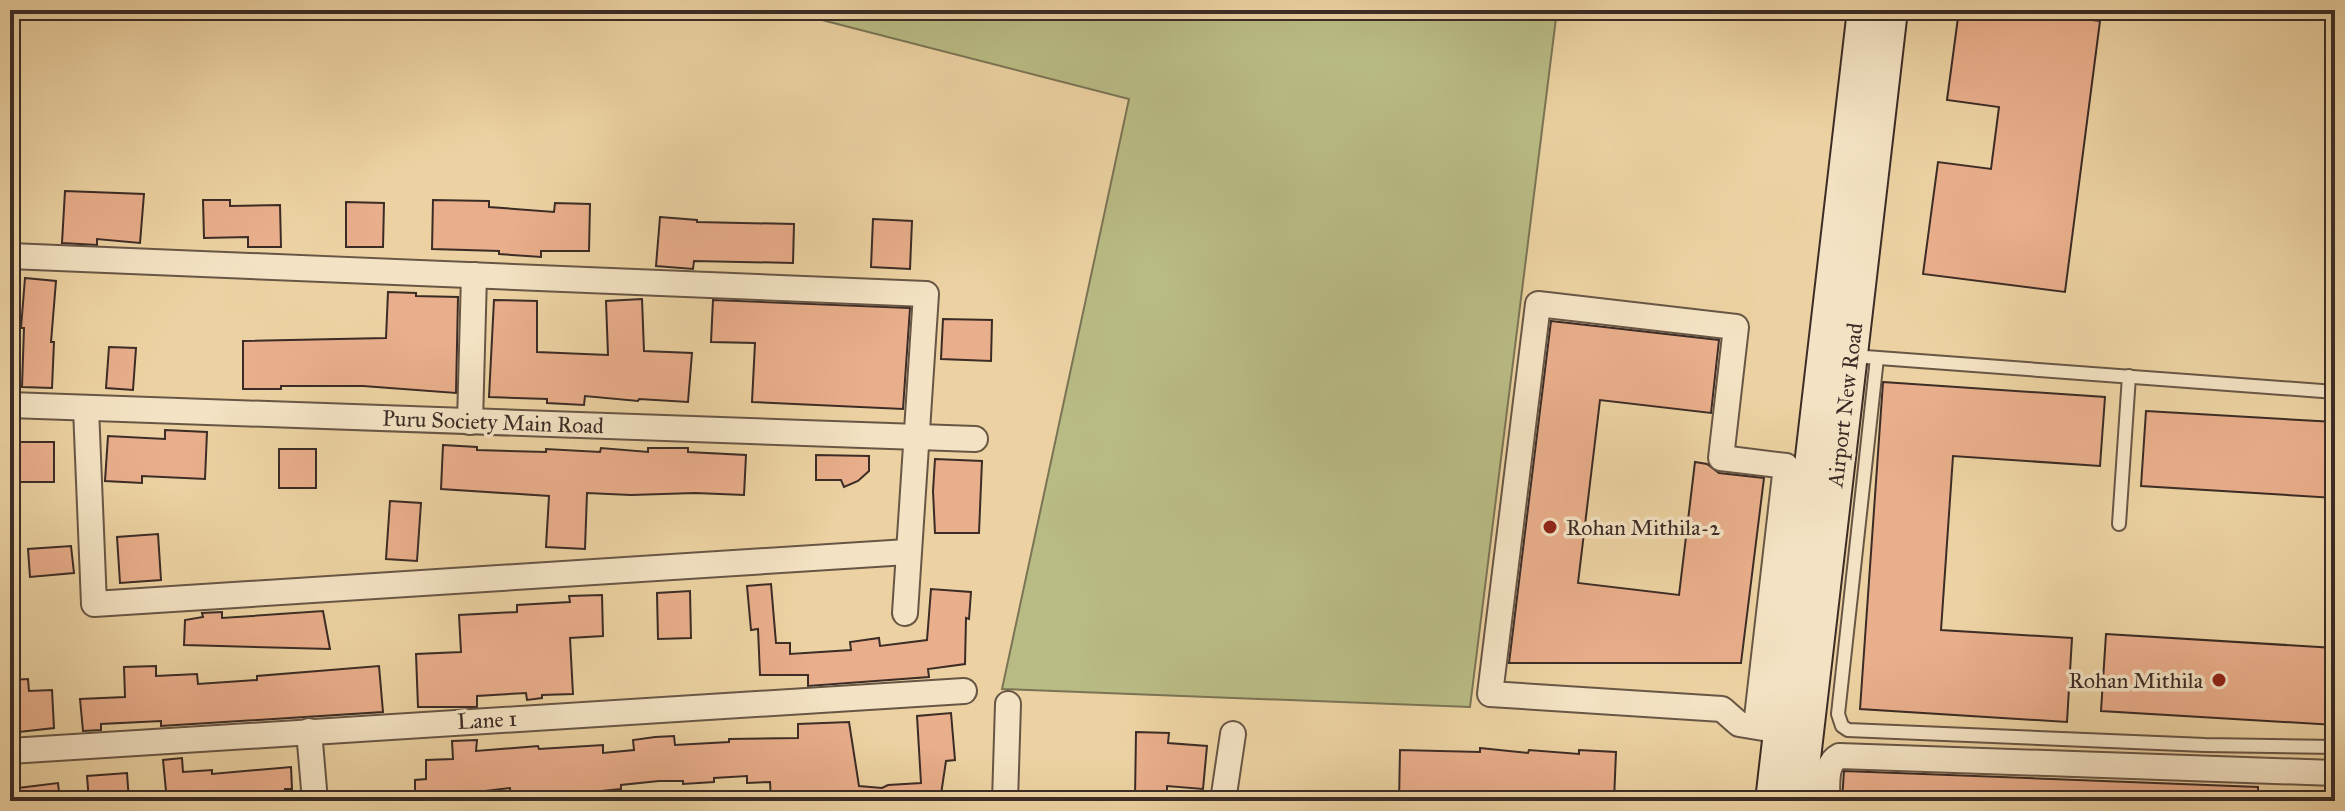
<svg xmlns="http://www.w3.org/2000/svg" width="2345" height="811" viewBox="0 0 2345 811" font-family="'IM FELL Great Primer',serif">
<rect width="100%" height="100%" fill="#ecd2a2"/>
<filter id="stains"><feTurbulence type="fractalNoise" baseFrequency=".0025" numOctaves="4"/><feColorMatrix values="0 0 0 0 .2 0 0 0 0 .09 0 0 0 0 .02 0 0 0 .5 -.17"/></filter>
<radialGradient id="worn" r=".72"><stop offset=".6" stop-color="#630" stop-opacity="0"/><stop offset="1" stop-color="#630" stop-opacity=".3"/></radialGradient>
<polygon fill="#b9bb84" stroke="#7a7455" stroke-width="2" points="783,10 1557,10 1470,707 1002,689 1129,99"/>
<g fill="#e9ae8b" stroke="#3c2c26" stroke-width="2">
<polygon points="1959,10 2015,10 2100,21 2065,292 1923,274 1938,162 1991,169 1999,107 1947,100"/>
<polygon points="65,191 144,194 140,243 97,239 97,245 62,243"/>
<polygon points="203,200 230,200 230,206 280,205 281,247 248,247 248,237 204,238"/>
<polygon points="433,200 489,201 489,207 554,212 555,203 590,204 589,251 541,251 541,257 499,254 499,251 432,249"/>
<polygon points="346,202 384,203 383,247 346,247"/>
<polygon points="660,217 697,220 697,222 794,224 793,263 694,261 693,269 656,266"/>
<polygon points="873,219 912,221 910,269 871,267"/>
<polygon points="25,278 56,281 51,342 54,342 52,388 22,387 24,328 21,328"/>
<polygon points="388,292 416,293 416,296 458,297 456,393 363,386 281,386 281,389 243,389 243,341 386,338"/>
<polygon points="642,299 644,351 692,353 688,402 639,399 638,401 585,396 584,405 547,403 547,399 489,397 494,300 537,301 537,352 608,355 606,301"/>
<polygon points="713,300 910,308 903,409 752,402 755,343 711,342"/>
<polygon points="943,319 992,320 991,361 941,359"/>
<polygon points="1551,321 1719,340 1711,413 1600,400 1578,583 1679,595 1695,462 1707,464 1719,473 1764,478 1741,663 1509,663"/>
<polygon points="109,347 136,348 133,390 106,388"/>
<polygon points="1883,382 2105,397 2100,466 1953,456 1941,630 2072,638 2067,722 1860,709"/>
<polygon points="2146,411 2335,422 2335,498 2141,486"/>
<polygon points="165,430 207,432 205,479 142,476 142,483 105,481 108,436 165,439"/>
<rect x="10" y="442" width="44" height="40"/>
<polygon points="443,445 477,447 477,450 546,452 546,449 600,452 601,448 648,452 648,448 688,448 688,452 746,455 744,495 695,493 631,495 587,493 585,549 546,547 549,496 441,489"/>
<rect x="279" y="449" width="37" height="39"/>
<polygon points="816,455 869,456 869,471 858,481 844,487 841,480 816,480"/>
<polygon points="935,459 982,461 979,533 935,533 933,491"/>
<polygon points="390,501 421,503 417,561 386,559"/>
<polygon points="158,534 161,580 120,583 117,537"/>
<polygon points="71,546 74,573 30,577 28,549"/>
<polygon points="771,584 776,643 790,643 790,654 851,650 850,642 879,638 880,646 927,640 931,589 971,592 969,619 966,618 965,664 928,669 929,677 808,686 808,675 760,675 758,629 751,630 747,586"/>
<polygon points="690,591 691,638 658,639 657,593"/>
<polygon points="602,595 603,636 570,638 573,694 542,695 542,698 527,700 526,693 477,696 477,707 418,707 416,654 461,652 459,615 517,612 517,605 570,602 569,596"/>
<polygon points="323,611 330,649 184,645 185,620 203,617 202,613 222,612 222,618"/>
<polygon points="2106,634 2335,648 2335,725 2101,711"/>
<polygon points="156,666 156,676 197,674 198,684 257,680 257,676 379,666 383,712 161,726 161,721 101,724 101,730 83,731 80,699 125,697 124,667"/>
<polygon points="28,679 29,691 52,690 54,728 10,733 10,680"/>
<polygon points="951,713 955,760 946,761 940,801 771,801 770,782 747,783 747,776 714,778 714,782 683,784 683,781 659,781 621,785 621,789 543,797 543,800 529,801 511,801 510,788 461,794 461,798 415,800 415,780 426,779 426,760 453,759 452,741 477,740 476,751 538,746 539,749 603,745 603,753 634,750 633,740 655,737 674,736 675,745 729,742 729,739 798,738 798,724 849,722 859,786 882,788 888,785 921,783 917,716"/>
<polygon points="1136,732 1169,733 1168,743 1207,746 1203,789 1167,786 1167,799 1135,798"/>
<polygon points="1480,748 1528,753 1529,750 1579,754 1579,750 1616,752 1614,801 1399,801 1400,750 1480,752"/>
<polygon points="182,758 183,772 212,770 212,774 291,767 292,789 285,789 286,801 167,801 163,760"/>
<polygon points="1844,771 2258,787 2258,801 2105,801 2105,798 2073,797 2073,801 1842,801"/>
<polygon points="127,773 129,801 89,801 87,776"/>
<polygon points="58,783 60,801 10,801 10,789"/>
</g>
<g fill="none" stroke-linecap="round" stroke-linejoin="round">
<g stroke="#685645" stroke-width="16">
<g id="lane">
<polyline points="1852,356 2335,392"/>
<polyline points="1877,358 1838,714 1842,726 1848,730 2205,745 2335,747"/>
<polyline points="2119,524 2129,376"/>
</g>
</g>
<g stroke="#685645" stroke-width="28">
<g id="street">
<polyline points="10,256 926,294 905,613"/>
<polyline points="10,405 975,439"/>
<polyline points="86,408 94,604 907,552"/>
<polyline points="470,422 474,275"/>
<polyline points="1756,726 1786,466 1721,458 1736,327 1538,304 1490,694 1722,709 1739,724 1781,731"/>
<polyline points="309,731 315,801"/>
<polyline points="10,751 964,691"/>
<polyline points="1005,801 1008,704"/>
<polyline points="1223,801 1233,734"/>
<path d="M1827,801C1828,786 1824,764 1839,756L2335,773"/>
</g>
</g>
<g stroke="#3c2c26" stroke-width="36">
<g id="secondary">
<polyline points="1772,801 1864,10"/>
<polyline points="1799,801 1891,10"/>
</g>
</g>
<use href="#lane" stroke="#f3e2c3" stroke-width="12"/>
<use href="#street" stroke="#f3e2c3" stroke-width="24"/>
<use href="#secondary" stroke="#f3e2c3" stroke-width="32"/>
</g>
<g fill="#8f2418" stroke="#f3e2c3" stroke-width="3">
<circle cx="1550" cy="527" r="8"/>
<circle cx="2219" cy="680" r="8"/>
</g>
<g text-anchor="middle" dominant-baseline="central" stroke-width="7" stroke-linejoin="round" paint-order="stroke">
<g font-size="22" fill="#3c2c26" stroke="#f3e2c3">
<text transform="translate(1845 405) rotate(-83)">Airport New Road</text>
<text transform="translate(493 422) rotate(2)">Puru Society Main Road</text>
<text transform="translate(487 720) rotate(-3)">Lane 1</text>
</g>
<g font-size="22" fill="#3c2c26" stroke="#f3e2c3" text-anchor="start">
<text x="1566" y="527">Rohan Mithila-2</text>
<text x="2203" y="680" text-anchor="end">Rohan Mithila</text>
</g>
</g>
<rect width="2345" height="811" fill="none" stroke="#ecd2a2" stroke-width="40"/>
<rect x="12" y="12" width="2321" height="787" fill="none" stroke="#3c2c26" stroke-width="4"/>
<rect x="20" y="20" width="2305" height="771" fill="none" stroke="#3c2c26" stroke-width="2"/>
<rect width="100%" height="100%" filter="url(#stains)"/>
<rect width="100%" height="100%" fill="url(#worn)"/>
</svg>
